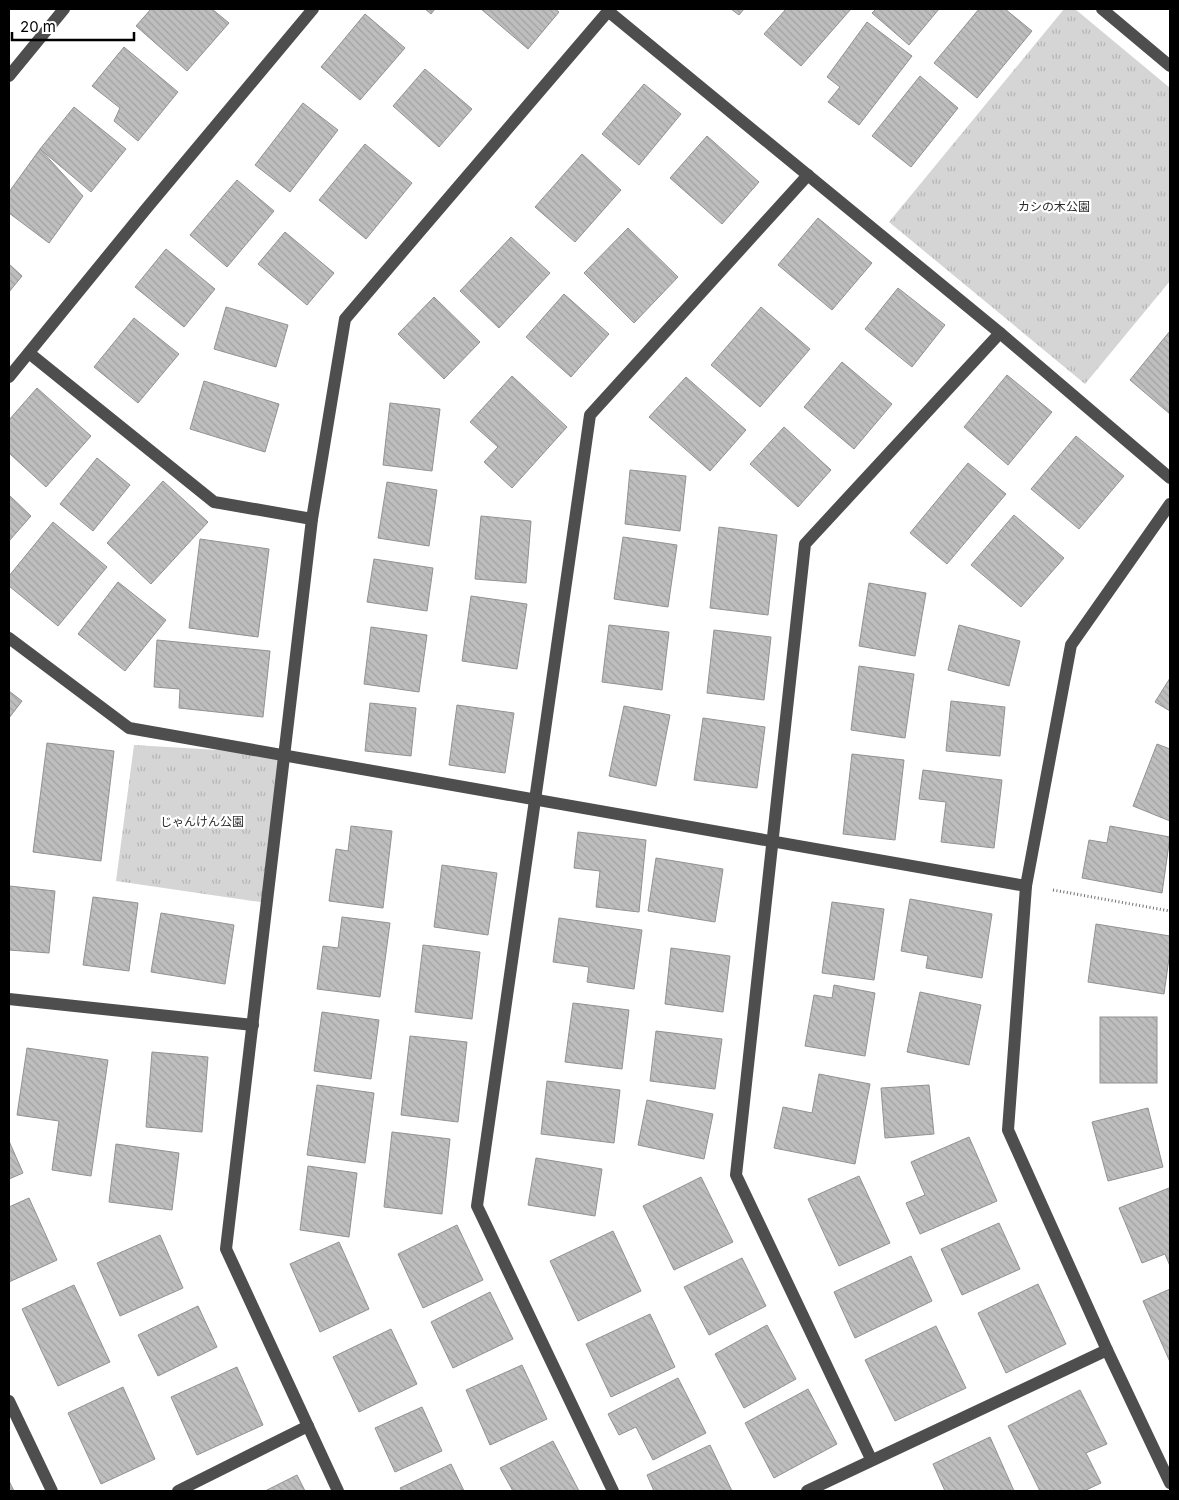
<svg xmlns="http://www.w3.org/2000/svg" width="1179" height="1500" viewBox="0 0 1179 1500" font-family="Inter,'Noto Sans JP',sans-serif">
<defs>
<pattern id="park-tufts" width="24" height="20" patternUnits="userSpaceOnUse" patternTransform="scale(1.25)"><rect width="24" height="20" fill="#d5d5d5"/><path d="M3 7l-1-3M5 7V3M7 7l1-3M15 17l-1-3M17 17v-4M19 17l1-3" fill="none" stroke="#b5b5b5"/></pattern>
<pattern id="building-back-hatch" width="6" height="6" patternUnits="userSpaceOnUse" patternTransform="scale(1.25)"><rect width="6" height="6" fill="#bebebe"/><path d="M-1 5l2 2M0 0l6 6M5-1l2 2" fill="none" stroke="#a2a2a2"/></pattern>
</defs>
<rect width="100%" height="100%" fill="#fff"/>
<g fill="url(#park-tufts)">
<polygon points="1064,9 1075,9 1170,88 1170,281 1085,384 889,222"/>
<polygon points="134,745 284,754 267,903 116,881"/>
</g>
<g fill="url(#building-back-hatch)" stroke="#929292">
<polygon points="151,9 212,9 229,23 187,71 136,26"/>
<polygon points="425,9 435,9 431,14"/>
<polygon points="481,9 555,9 559,12 528,49"/>
<polygon points="731,9 744,9 739,15"/>
<polygon points="786,9 851,9 801,66 764,34"/>
<polygon points="876,9 939,9 909,45 872,13"/>
<polygon points="979,9 1005,9 1032,31 977,98 934,63"/>
<polygon points="365,14 405,48 360,100 321,67"/>
<polygon points="867,22 912,56 859,125 828,102 840,87 827,77"/>
<polygon points="124,47 178,92 138,141 114,121 120,108 92,86"/>
<polygon points="425,69 472,109 439,147 393,106"/>
<polygon points="920,76 958,108 911,167 872,136"/>
<polygon points="644,84 681,114 639,165 602,134"/>
<polygon points="303,103 338,130 290,192 255,165"/>
<polygon points="74,107 126,149 91,192 40,149"/>
<polygon points="707,136 759,182 722,224 670,178"/>
<polygon points="365,144 412,183 366,239 319,200"/>
<polygon points="40,149 83,196 49,243 9,213 9,192"/>
<polygon points="582,154 621,190 575,242 535,207"/>
<polygon points="237,180 274,211 227,267 190,235"/>
<polygon points="818,218 872,263 832,310 778,265"/>
<polygon points="628,228 678,277 634,323 584,273"/>
<polygon points="285,232 334,273 307,305 258,264"/>
<polygon points="511,237 550,273 499,328 460,291"/>
<polygon points="166,249 215,289 184,327 135,287"/>
<polygon points="9,264 22,276 9,292"/>
<polygon points="898,288 945,325 912,367 865,329"/>
<polygon points="564,294 609,334 571,377 526,337"/>
<polygon points="434,297 480,342 444,379 398,334"/>
<polygon points="226,307 288,325 276,367 214,349"/>
<polygon points="761,307 810,349 760,407 711,365"/>
<polygon points="134,318 179,354 138,403 94,367"/>
<polygon points="1170,331 1170,414 1130,380"/>
<polygon points="842,362 892,404 854,449 804,407"/>
<polygon points="1007,375 1052,412 1008,465 964,427"/>
<polygon points="512,376 567,427 512,488 484,462 498,447 470,422"/>
<polygon points="686,377 746,430 710,471 649,417"/>
<polygon points="204,381 279,404 265,452 190,429"/>
<polygon points="37,388 91,436 46,487 9,453 9,420"/>
<polygon points="390,403 440,409 432,471 383,465"/>
<polygon points="784,427 831,470 798,507 750,464"/>
<polygon points="1076,436 1124,476 1079,529 1031,489"/>
<polygon points="97,458 130,485 93,531 60,504"/>
<polygon points="968,463 1006,494 947,564 910,533"/>
<polygon points="630,470 686,476 680,531 625,524"/>
<polygon points="163,481 208,522 151,584 107,543"/>
<polygon points="387,482 437,490 429,546 378,538"/>
<polygon points="9,495 31,516 9,541"/>
<polygon points="1014,515 1064,558 1021,607 971,565"/>
<polygon points="481,516 531,521 526,583 475,579"/>
<polygon points="53,522 107,567 58,626 9,586 9,576"/>
<polygon points="719,527 777,535 768,615 710,608"/>
<polygon points="623,537 677,545 668,607 614,599"/>
<polygon points="200,539 269,549 258,637 189,628"/>
<polygon points="374,559 433,568 427,611 367,602"/>
<polygon points="118,582 166,620 125,671 78,634"/>
<polygon points="869,583 926,593 915,656 859,646"/>
<polygon points="471,596 527,604 517,669 462,661"/>
<polygon points="609,625 669,632 662,690 602,682"/>
<polygon points="959,625 1020,641 1009,686 948,670"/>
<polygon points="371,627 427,635 419,692 364,684"/>
<polygon points="714,630 771,637 764,700 707,693"/>
<polygon points="157,640 270,651 263,717 179,708 180,689 154,687"/>
<polygon points="859,666 914,674 905,738 851,730"/>
<polygon points="1170,678 1170,711 1155,702"/>
<polygon points="9,691 22,701 9,718"/>
<polygon points="951,701 1005,707 1000,756 946,751"/>
<polygon points="370,703 416,708 411,756 365,751"/>
<polygon points="457,705 514,713 505,773 449,765"/>
<polygon points="624,706 670,715 656,786 609,776"/>
<polygon points="703,718 765,727 757,788 694,780"/>
<polygon points="47,743 114,751 101,861 33,852"/>
<polygon points="1157,744 1170,749 1170,821 1133,806"/>
<polygon points="852,754 904,760 895,840 843,834"/>
<polygon points="923,770 1002,780 994,848 941,842 946,802 919,799"/>
<polygon points="351,826 392,831 383,908 329,901 336,849 348,851"/>
<polygon points="1110,826 1170,837 1162,893 1082,878 1089,840 1107,843"/>
<polygon points="578,832 646,840 639,912 596,907 600,871 574,868"/>
<polygon points="656,858 723,869 715,922 648,911"/>
<polygon points="442,865 497,873 488,935 434,927"/>
<polygon points="9,886 55,891 49,953 9,950"/>
<polygon points="93,897 138,903 129,971 83,965"/>
<polygon points="910,899 992,914 982,978 926,968 928,956 901,951"/>
<polygon points="832,902 884,909 874,980 822,973"/>
<polygon points="161,913 234,925 225,984 151,972"/>
<polygon points="342,917 390,923 380,997 317,989 323,946 338,948"/>
<polygon points="559,918 642,930 634,989 587,982 589,967 553,962"/>
<polygon points="1096,924 1170,936 1170,951 1164,994 1088,982"/>
<polygon points="423,945 480,952 472,1019 415,1012"/>
<polygon points="671,948 730,956 723,1012 665,1004"/>
<polygon points="834,985 875,993 865,1056 805,1046 814,995 832,998"/>
<polygon points="920,992 981,1005 969,1065 907,1052"/>
<polygon points="573,1003 629,1010 622,1069 565,1062"/>
<polygon points="322,1012 379,1020 371,1079 314,1071"/>
<rect x="1100" y="1017" width="57" height="66"/>
<polygon points="656,1031 722,1039 715,1089 650,1081"/>
<polygon points="410,1036 467,1042 458,1122 401,1115"/>
<polygon points="27,1048 108,1060 91,1176 52,1170 59,1121 17,1115"/>
<polygon points="152,1052 208,1057 202,1132 146,1127"/>
<polygon points="819,1074 870,1084 855,1164 774,1148 783,1107 812,1113"/>
<polygon points="547,1081 620,1090 614,1143 541,1134"/>
<polygon points="317,1085 374,1093 365,1163 307,1155"/>
<polygon points="929,1085 934,1134 885,1138 881,1088"/>
<polygon points="647,1100 713,1114 704,1159 638,1145"/>
<polygon points="1148,1108 1163,1167 1108,1181 1092,1122"/>
<polygon points="392,1132 450,1139 442,1214 384,1207"/>
<polygon points="969,1137 997,1201 920,1234 906,1203 925,1195 911,1162"/>
<polygon points="9,1141 23,1173 9,1179"/>
<polygon points="116,1144 179,1153 172,1210 109,1202"/>
<polygon points="536,1158 602,1169 595,1216 528,1205"/>
<polygon points="308,1166 357,1173 349,1237 300,1230"/>
<polygon points="859,1176 890,1243 839,1266 808,1199"/>
<polygon points="701,1177 733,1242 674,1270 643,1206"/>
<polygon points="1169,1188 1170,1192 1170,1266 1165,1254 1142,1263 1119,1208"/>
<polygon points="29,1198 57,1260 9,1282 9,1207"/>
<polygon points="999,1223 1020,1269 962,1295 941,1249"/>
<polygon points="457,1225 483,1280 423,1308 398,1254"/>
<polygon points="613,1231 641,1291 578,1321 550,1261"/>
<polygon points="160,1235 183,1288 120,1316 97,1263"/>
<polygon points="339,1242 369,1309 320,1332 290,1264"/>
<polygon points="911,1256 932,1301 855,1338 834,1292"/>
<polygon points="742,1258 766,1306 709,1335 684,1287"/>
<polygon points="1038,1284 1066,1344 1006,1373 978,1313"/>
<polygon points="74,1285 110,1362 58,1386 22,1309"/>
<polygon points="1170,1289 1170,1362 1143,1301"/>
<polygon points="490,1292 513,1339 453,1368 431,1322"/>
<polygon points="198,1306 217,1347 158,1376 138,1335"/>
<polygon points="650,1314 675,1367 611,1397 586,1344"/>
<polygon points="767,1325 796,1379 744,1408 715,1354"/>
<polygon points="936,1326 966,1388 895,1421 865,1360"/>
<polygon points="391,1329 417,1384 359,1412 333,1357"/>
<polygon points="522,1365 547,1419 490,1445 466,1390"/>
<polygon points="237,1367 263,1425 197,1455 171,1397"/>
<polygon points="678,1378 706,1433 653,1460 636,1427 619,1435 608,1414"/>
<polygon points="123,1387 155,1459 101,1484 68,1413"/>
<polygon points="808,1389 837,1444 774,1478 745,1423"/>
<polygon points="1080,1390 1107,1444 1086,1453 1101,1483 1084,1491 1040,1491 1008,1426"/>
<polygon points="422,1407 442,1451 395,1472 375,1428"/>
<polygon points="990,1437 1014,1491 945,1491 933,1464"/>
<polygon points="553,1441 579,1491 513,1491 500,1468"/>
<polygon points="710,1445 732,1491 654,1491 647,1475"/>
<polygon points="451,1464 464,1491 402,1491 400,1488"/>
<polygon points="297,1475 305,1491 265,1491"/>
<polygon points="9,1481 14,1491 9,1491"/>
</g>
<g fill="none" stroke-linecap="round" stroke-linejoin="round">
<polyline stroke="#707070" stroke-width="3" stroke-dasharray="1 2.5" stroke-linecap="butt" points="1053,890 1170,911"/>
<g stroke="#4e4e4e" stroke-width="12">
<polyline points="1102,9 1170,66"/>
<polyline points="608,11 1000,333 1170,478"/>
<polyline points="9,76 64,9"/>
<polyline points="29,353 214,502 312,519"/>
<polyline points="9,377 146,209 313,9"/>
<polyline points="1170,504 1071,645 1026,886 1008,1130 1107,1350 1170,1483"/>
<polyline points="9,638 129,728 1026,886"/>
<polyline points="9,999 253,1025"/>
<polyline points="9,1401 52,1491"/>
<polyline points="871,1459 736,1175 805,544 1000,333"/>
<polyline points="178,1491 308,1426"/>
<polyline points="338,1491 226,1249 312,519 345,319 610,9"/>
<polyline points="613,1491 477,1206 590,415 808,175"/>
<polyline points="807,1491 1107,1350"/>
</g>
</g>
<g text-anchor="middle" dominant-baseline="central" stroke-width="4.5" stroke-linejoin="round" paint-order="stroke">
<g font-size="12" fill="#2c2c2c" stroke="#fff">
<text x="1054" y="206">カシの木公園</text>
<text x="202" y="821">じゃんけん公園</text>
</g>
</g>
<rect width="1179" height="1500" fill="none" stroke="#000000" stroke-width="20"/>
<path d="M12 32v8h122v-8" fill="none" stroke="#000000" stroke-width="2.5"/>
<text x="20" y="32" font-size="15" fill="#000000" stroke="#ffffff" stroke-width="4" paint-order="stroke">20 m</text>
</svg>
